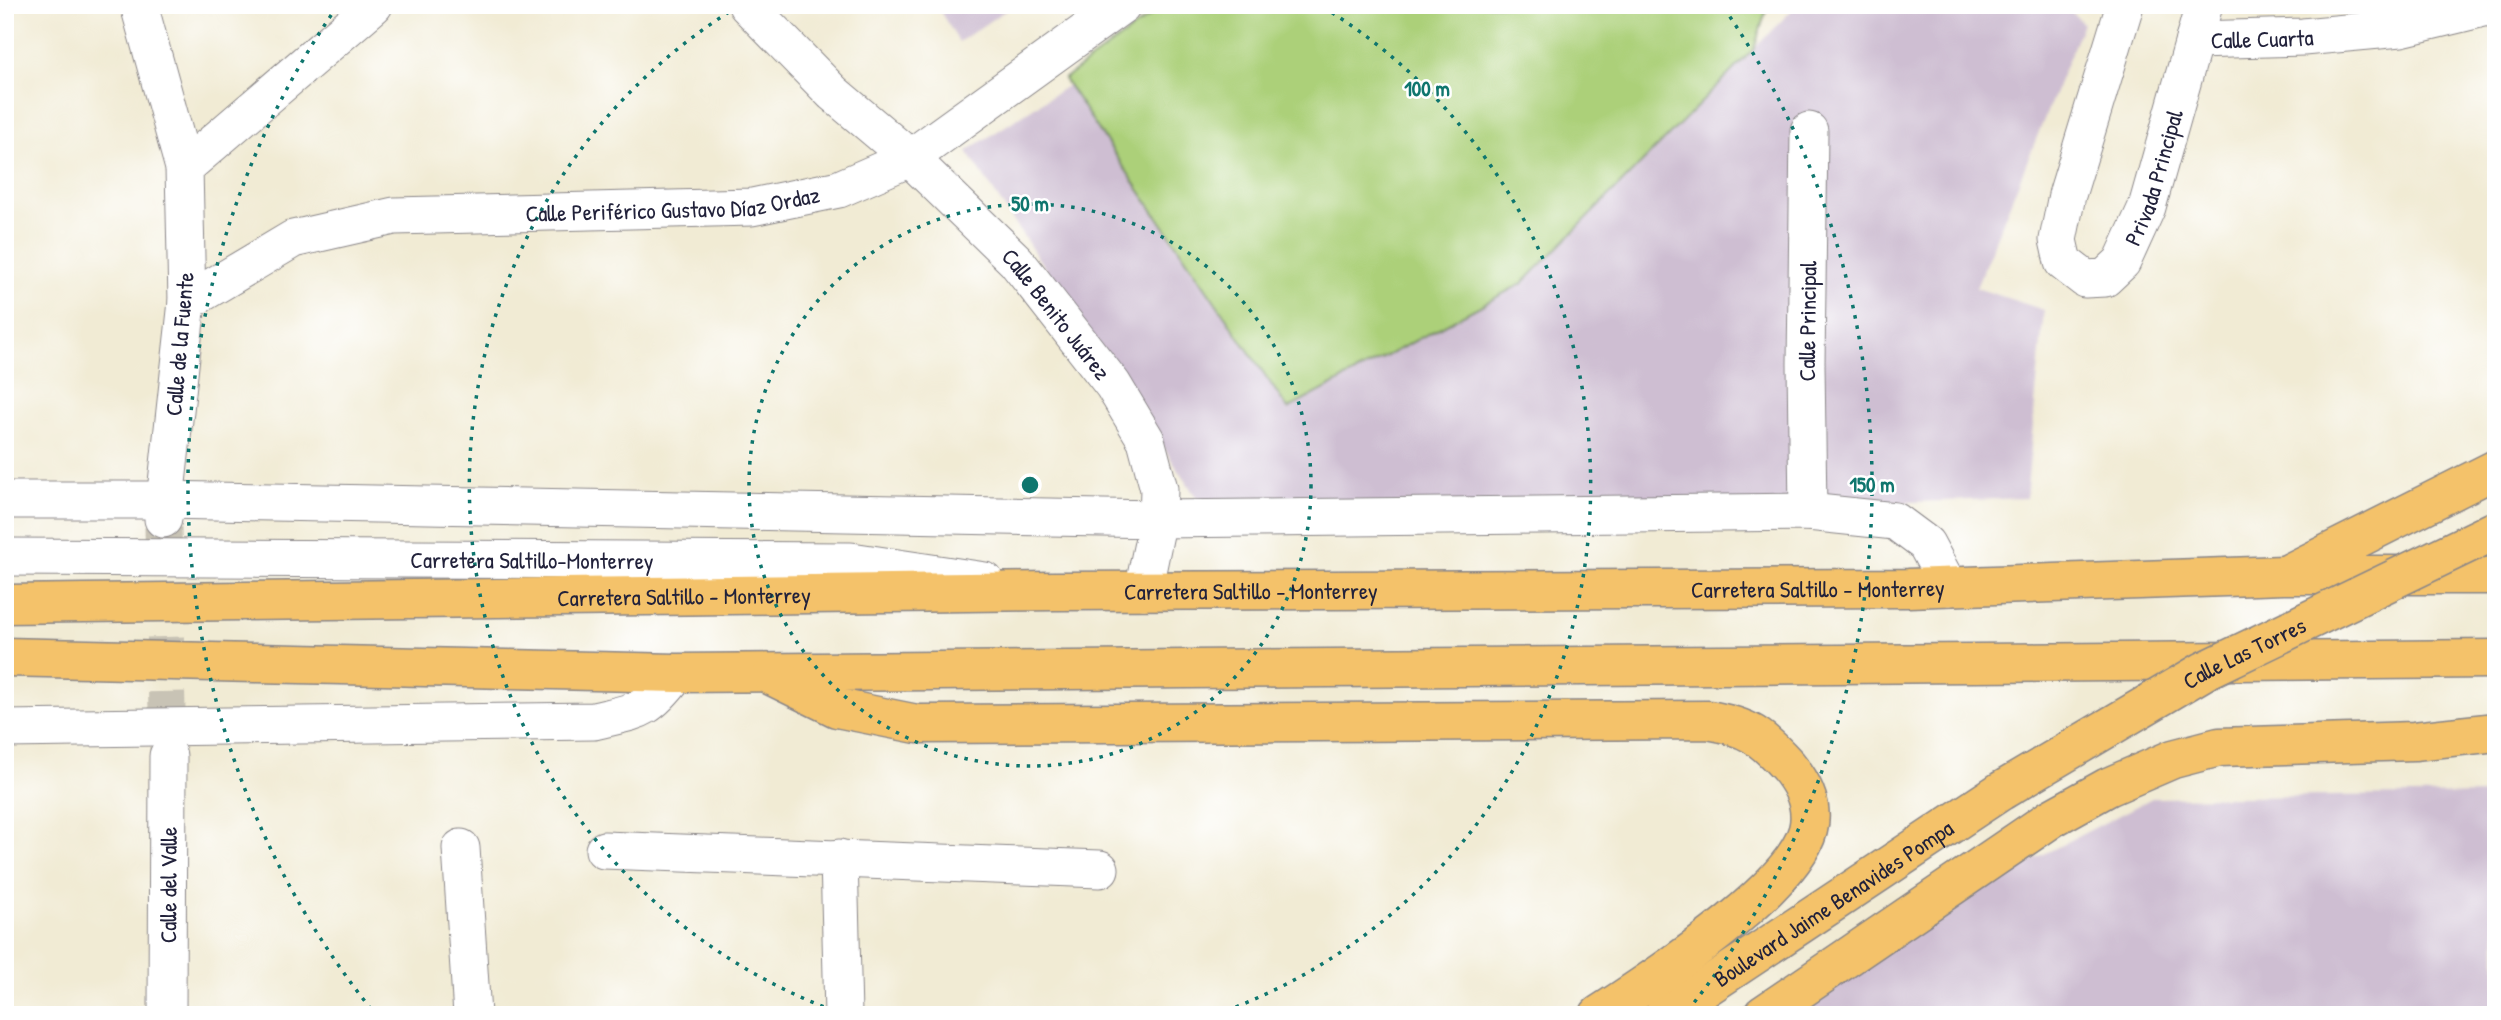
<svg xmlns="http://www.w3.org/2000/svg" width="2501" height="1020" viewBox="0 0 2501 1020" font-family="'Patrick Hand',sans-serif">
<rect width="100%" height="100%" fill="#fff"/>
<filter id="ink" filterUnits="userSpaceOnUse"><feTurbulence type="fractalNoise" baseFrequency=".0143" numOctaves="2"/><feDisplacementMap in="SourceGraphic" scale="14" xChannelSelector="R" yChannelSelector="G"/><feConvolveMatrix kernelMatrix="1 2 1 2 8 2 1 2 1" color-interpolation-filters="sRGB"/></filter>
<filter id="wash" filterUnits="userSpaceOnUse"><feTurbulence type="fractalNoise" baseFrequency=".00686" numOctaves="4" result="noise"/><feDisplacementMap in="SourceGraphic" scale="28" xChannelSelector="R" yChannelSelector="G"/><feGaussianBlur stdDeviation="1.57" result="paint"/><feColorMatrix in="noise" values="0 0 0 0 0 0 0 0 0 0 0 0 0 0 0 0 0 1.4 0 .05"/><feComposite in="paint" operator="in"/></filter>
<g filter="url(#wash)">
<rect width="100%" height="100%" fill="#f1ebd4"/>
<g fill="#cebed2">
<polygon points="936,5 1013,5 959,42"/>
<polygon points="1797,5 2064,5 2083,23 1976,288 2044,310 2026,498 1216,527 967,151 1070,84 1288,409 1523,283"/>
<polygon points="2496,794 2496,1015 1791,1015 1977,889 2152,798"/>
</g>
<polygon fill="#acd079" stroke="#67795a" stroke-width="2" points="1165,5 1768,5 1754,49 1523,283 1288,409 1064,79"/>
</g>
<g filter="url(#ink)">
<g fill="none" stroke-linecap="round" stroke-linejoin="round">
<polyline stroke="#c8c3b5" stroke-width="37" stroke-dasharray="37 18" stroke-linecap="butt" points="163,527 168,756"/>
<g stroke="#8a8688" stroke-width="39">
<g id="minor">
<polyline points="139,5 184,168 187,302 163,519"/>
<path id="s1" d="M747,5L833,93L910,158L1016,261L1113,385L1146,440L1159,489L1158,519L1143,591"/>
<path id="s2" d="M2125,5L2067,195L2058,240L2063,262L2085,279L2105,278L2122,262L2147,207L2204,5"/>
<path id="s3" d="M2194,40L2303,37L2401,28L2496,5"/>
<polyline points="184,168 374,5"/>
<path id="s4" d="M187,302L293,239L394,216L752,207L839,189L910,158L1122,5"/>
<polyline points="5,500 163,500 1158,519 1808,512 1895,521 1926,544 1949,587"/>
<path id="s5" d="M1808,512L1806,364L1809,131"/>
<path id="s6" d="M5,557L851,561L985,581"/>
<path d="M5,729L594,721C640,710 647,713 677,673"/>
<polyline points="461,848 472,1015"/>
<polyline points="604,850 1100,869"/>
<polyline points="839,858 843,1015"/>
<path id="s7" d="M167,1015L168,756"/>
</g>
</g>
<g stroke="#8a8688" stroke-width="41">
<g id="major">
<path id="s8" d="M1664,1015L2001,791"/>
</g>
</g>
<g stroke="#8a8688" stroke-width="41">
<g id="highway">
<polyline points="2291,572 2496,469"/>
<path id="s9" d="M5,604L1055,591L1908,588L2284,575H2496"/>
<polyline points="5,657 677,673 2496,659"/>
<path d="M772,676L837,708L917,724L1708,720C1749,727 1761,736 1788,766C1803,784 1814,806 1808,830C1792,890 1653,980 1599,1015"/>
<polyline points="1763,1015 2052,818 2108,787 2173,759 2219,747 2414,741 2496,732"/>
</g>
</g>
<use href="#minor" stroke="#fff" stroke-width="37"/>
<use href="#major" stroke="#f4c26a" stroke-width="38"/>
<use href="#highway" stroke="#f4c26a" stroke-width="38"/>
<g stroke="#8a8688" stroke-width="41" stroke-linecap="butt">
<g id="major-bridge">
<path id="s10" d="M2001,791L2204,671L2496,530"/>
</g>
</g>
<use href="#major-bridge" stroke="#f4c26a" stroke-width="38"/>
</g>
</g>
<g fill="none" stroke="#0f766e" stroke-width="3.5" stroke-dasharray="3.5 7">
<circle cx="1030" cy="485" r="281"/>
<path d="M843 1014A561 561 0 0 1 737 7M1323 7A561 561 0 0 1 1217 1014"/>
<path d="M371 1009A842 842 0 0 1 336 8M1724 8A842 842 0 0 1 1689 1009"/>
</g>
<g text-anchor="middle" dominant-baseline="central" stroke-width="5" stroke-linejoin="round" paint-order="stroke">
<g font-size="23" fill="#22223b" stroke="#fff">
<text stroke="none"><textPath href="#s3" startOffset="68">Calle Cuarta</textPath></text>
<text stroke="none"><textPath href="#s2" startOffset="429">Privada Principal</textPath></text>
<text stroke="none"><textPath href="#s4" startOffset="506">Calle Periférico Gustavo Díaz Ordaz</textPath></text>
<text stroke="none"><textPath href="#s1" startOffset="438">Calle Benito Juárez</textPath></text>
<text stroke="none"><textPath href="#s5" startOffset="191">Calle Principal</textPath></text>
<text transform="translate(179 344) rotate(-85)">Calle de la Fuente</text>
<text stroke="none"><textPath href="#s6" startOffset="527">Carretera Saltillo-Monterrey</textPath></text>
<text stroke="none"><textPath href="#s9" startOffset="1813">Carretera Saltillo - Monterrey</textPath></text>
<text stroke="none"><textPath href="#s9" startOffset="1246">Carretera Saltillo - Monterrey</textPath></text>
<text stroke="none"><textPath href="#s9" startOffset="679">Carretera Saltillo - Monterrey</textPath></text>
<text stroke="none"><textPath href="#s10" startOffset="280">Calle Las Torres</textPath></text>
<text stroke="none"><textPath href="#s7" startOffset="130">Calle del Valle</textPath></text>
<text stroke="none"><textPath href="#s8" startOffset="203">Boulevard Jaime Benavides Pompa</textPath></text>
</g>
</g>
<circle cx="1030" cy="485" r="10" fill="#0f766e" stroke="#fff" stroke-width="3.5"/>
<g font-size="21" text-anchor="middle" font-weight="bold" fill="#0f766e" stroke="#fff" stroke-width="5" stroke-linejoin="round" paint-order="stroke">
<text x="1427" y="96">100 m</text>
<text x="1030" y="211">50 m</text>
<text x="1872" y="492">150 m</text>
</g>
<rect width="2501" height="1020" fill="none" stroke="#fff" stroke-width="28"/>
</svg>
